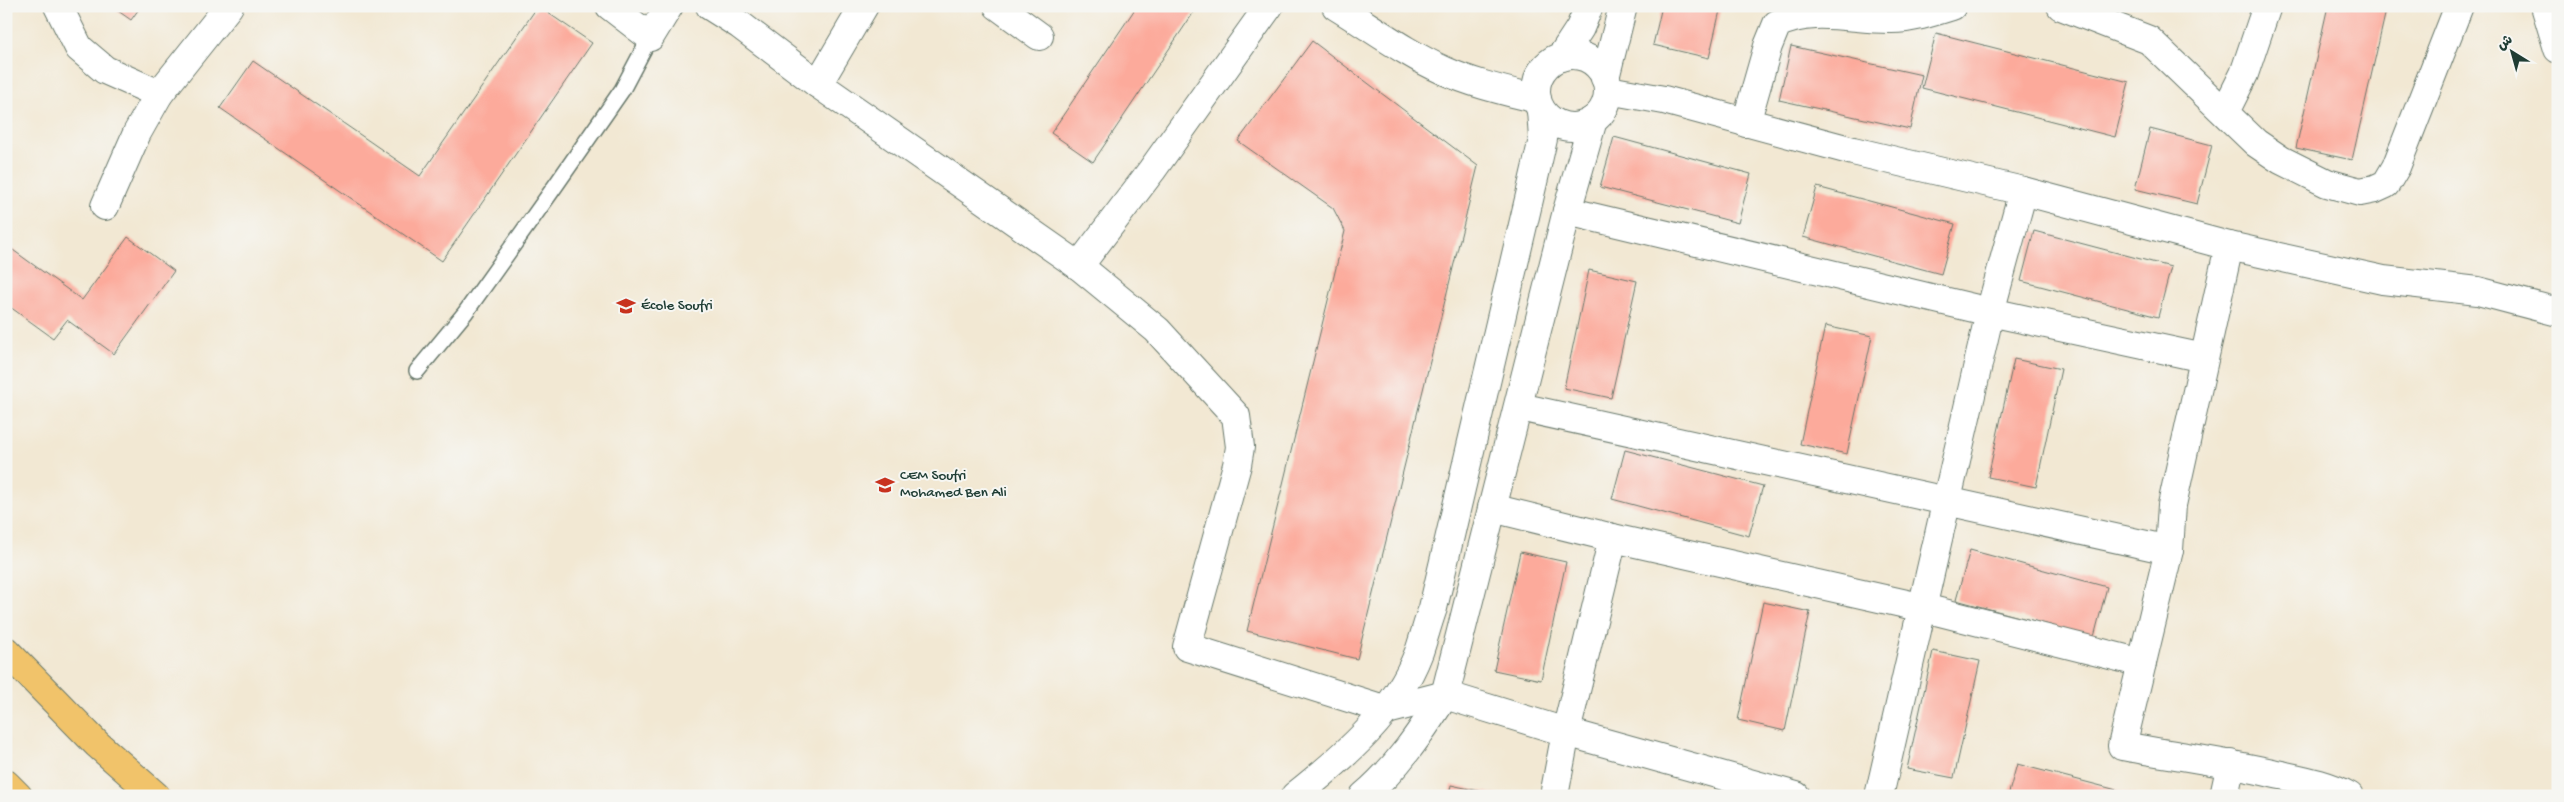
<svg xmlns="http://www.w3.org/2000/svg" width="2564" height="802" viewBox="0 0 2564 802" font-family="'Gochi Hand','Playpen Sans Arabic',sans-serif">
<rect width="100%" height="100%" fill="#f6f6f2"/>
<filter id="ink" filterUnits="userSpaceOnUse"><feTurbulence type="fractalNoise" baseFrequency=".02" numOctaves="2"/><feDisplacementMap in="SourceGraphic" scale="10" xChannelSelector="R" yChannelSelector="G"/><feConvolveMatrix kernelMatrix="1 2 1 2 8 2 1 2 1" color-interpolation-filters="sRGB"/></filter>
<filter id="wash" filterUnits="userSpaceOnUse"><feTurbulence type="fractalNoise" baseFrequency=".0096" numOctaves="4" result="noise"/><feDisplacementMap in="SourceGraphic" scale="20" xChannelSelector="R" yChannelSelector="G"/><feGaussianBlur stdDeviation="1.12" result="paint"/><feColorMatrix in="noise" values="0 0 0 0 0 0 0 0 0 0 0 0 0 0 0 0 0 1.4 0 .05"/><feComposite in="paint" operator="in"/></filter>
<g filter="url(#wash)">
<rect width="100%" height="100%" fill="#f2e8d3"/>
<g id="blocks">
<g fill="#fcaa9b">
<polygon points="111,6 141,6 131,20"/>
<polygon points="538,6 592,43 442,261 220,108 253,61 420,176"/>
<polygon points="1137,6 1198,6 1093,162 1051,133"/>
<polygon points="1662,6 1721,6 1709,58 1653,45"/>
<polygon points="2328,6 2387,6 2352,160 2296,148"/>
<polygon points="1936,33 2129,82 2115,137 1922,88"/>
<polygon points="1312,41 1478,166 1357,659 1247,631 1345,231 1333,208 1238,141"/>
<polygon points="1791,46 1922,75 1910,129 1779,100"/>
<polygon points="2150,129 2212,145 2197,204 2135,189"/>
<polygon points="1614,137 1751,174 1738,223 1600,187"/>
<polygon points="1817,187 1955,224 1941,274 1803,237"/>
<polygon points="2034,231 2171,267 2158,317 2021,281"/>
<polygon points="128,237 174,271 114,354 67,320 53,338 6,304 6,245 82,300"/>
<polygon points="1589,270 1637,281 1611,398 1564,388"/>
<polygon points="1825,326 1872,336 1847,454 1800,444"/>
<polygon points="2014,359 2061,369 2036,487 1988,477"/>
<polygon points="1625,450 1763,486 1749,536 1612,499"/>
<polygon points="1970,550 2107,587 2094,637 1956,600"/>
<polygon points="1520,552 1566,562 1541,680 1494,670"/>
<polygon points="1763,602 1810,612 1785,731 1738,720"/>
<polygon points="1933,651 1980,661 1954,778 1907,769"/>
<polygon points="2017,764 2136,795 2136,796 2008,796"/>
<polygon points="1451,785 1498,795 1498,796 1449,796"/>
</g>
</g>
</g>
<g filter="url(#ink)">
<use href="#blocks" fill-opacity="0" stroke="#69796c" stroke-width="1"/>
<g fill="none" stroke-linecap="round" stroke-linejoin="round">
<g stroke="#69796c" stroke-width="18">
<polyline id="lane" points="417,371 465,313 551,192 622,90 650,37"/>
</g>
<g stroke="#69796c" stroke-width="30">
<g id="street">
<polyline points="58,6 79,48 105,70 159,94"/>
<polyline points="610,6 650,37 669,6"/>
<polyline points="710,6 740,25 818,84 1079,266 1157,330 1236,416 1240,447 1237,465 1187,647 1387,710 1445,695 1566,732 1796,796"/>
<polyline points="998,6 1039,36"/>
<path d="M1336,6C1372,28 1407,54 1445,71C1474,84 1506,91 1537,99"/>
<polyline points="2061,6 2149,40 2256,143 2281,160 2327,183 2360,192 2375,189 2386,184 2396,167 2459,6"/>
<polyline points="2545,6 2558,49"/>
<circle cx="1572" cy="91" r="36"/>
<polyline points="1561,57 1580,28 1589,6"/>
<polyline points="1605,78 1623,6"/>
<polyline points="818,84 864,6"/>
<polyline points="1608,90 1664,100 1853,151 2023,191 2229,246 2383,280 2478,291 2558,312"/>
<polyline points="2225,112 2244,74 2267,6"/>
<path d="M1746,123L1768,46L1777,24C1814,6 1853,20 1892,19C1912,19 1933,12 1952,6"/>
<polyline points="105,206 137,133 159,94 229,6"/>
<polyline points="1567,211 1990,312 2204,358"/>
<path d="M2229,246L2172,505L2169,550L2122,746C2172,755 2223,762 2272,773C2298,779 2326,783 2349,796"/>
<polyline points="1079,266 1152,170 1269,6"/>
<polyline points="1519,407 2169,550"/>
<polyline points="1492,508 1613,538 1924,608 2142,663"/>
<path d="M1295,796C1345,756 1396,713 1419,652C1424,637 1428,622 1433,608L1534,178L1543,139L1541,110"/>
<path d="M1364,796C1398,767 1421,732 1445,695L1567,211L1593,120"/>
<polyline points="1554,796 1566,732 1613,538"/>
<polyline points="1879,796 1990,312 2023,191"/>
<polyline points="2224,796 2231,764"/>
</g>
</g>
<g stroke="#69796c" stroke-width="30">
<g id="highway">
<polyline points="6,651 97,744 156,796"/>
<polyline points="6,784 18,796"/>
</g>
</g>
<use href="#lane" stroke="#fff" stroke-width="15"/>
<use href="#street" stroke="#fff" stroke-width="28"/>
<use href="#highway" stroke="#f1c36a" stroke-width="28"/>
</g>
</g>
<defs>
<g id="school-bare" transform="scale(1.5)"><path d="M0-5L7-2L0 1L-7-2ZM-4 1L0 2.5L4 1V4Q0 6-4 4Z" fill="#c8321e" stroke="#f6f6f2" stroke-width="2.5" paint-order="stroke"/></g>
</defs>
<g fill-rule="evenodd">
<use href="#school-bare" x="626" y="306"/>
<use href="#school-bare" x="885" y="485"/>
</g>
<g text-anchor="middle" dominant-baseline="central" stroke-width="4" stroke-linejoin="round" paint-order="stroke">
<g font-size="15" fill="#1f3d34" stroke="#f6f6f2" text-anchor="start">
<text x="641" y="306">École Soufri</text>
<text x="900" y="476">CEM Soufri<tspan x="900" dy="17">Mohamed Ben Ali</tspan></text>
</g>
</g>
<rect width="2564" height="802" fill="none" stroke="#f6f6f2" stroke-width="25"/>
<g transform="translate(2512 52) rotate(323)" stroke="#f6f6f2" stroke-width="4" paint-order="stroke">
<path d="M0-4L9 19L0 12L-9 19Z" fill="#1f3d34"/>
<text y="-8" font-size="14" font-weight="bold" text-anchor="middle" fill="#1f3d34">ش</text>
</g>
</svg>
